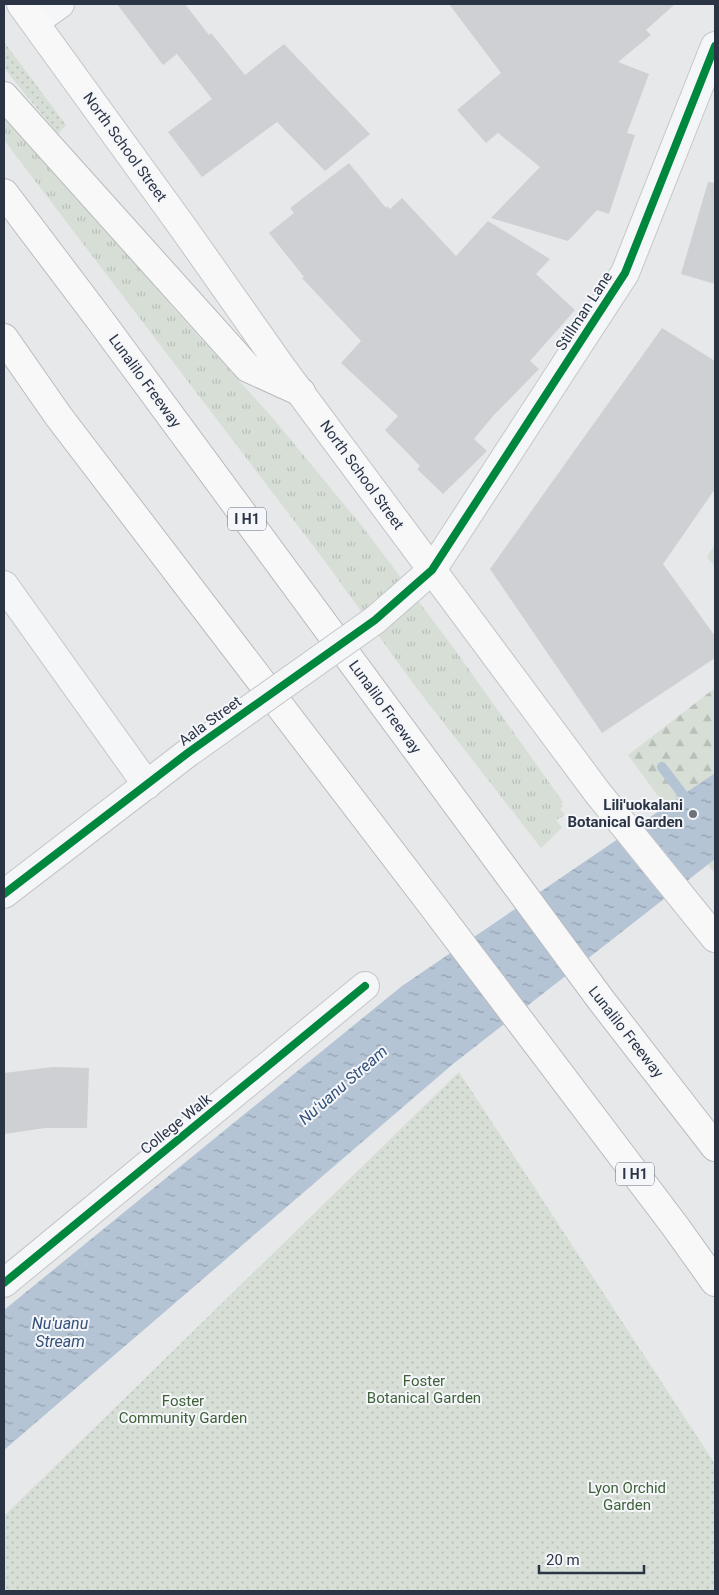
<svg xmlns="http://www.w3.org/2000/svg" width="719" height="1595" viewBox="0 0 719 1595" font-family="Roboto,sans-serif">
<defs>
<pattern id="grass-tufts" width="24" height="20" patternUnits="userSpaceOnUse" patternTransform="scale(1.25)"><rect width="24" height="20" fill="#d6ded6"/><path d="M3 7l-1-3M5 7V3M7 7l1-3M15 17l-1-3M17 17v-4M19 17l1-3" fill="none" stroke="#b8bfb9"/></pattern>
<pattern id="forest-firs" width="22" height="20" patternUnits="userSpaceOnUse" patternTransform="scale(1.25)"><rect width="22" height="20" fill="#d6ded6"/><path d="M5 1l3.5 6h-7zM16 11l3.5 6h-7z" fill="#b8bfb9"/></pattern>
<pattern id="garden-dots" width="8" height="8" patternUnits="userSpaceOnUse" patternTransform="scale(1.25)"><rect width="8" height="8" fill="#d6ded6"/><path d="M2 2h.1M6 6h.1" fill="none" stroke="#b8bfb9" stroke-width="1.8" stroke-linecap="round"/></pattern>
<pattern id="water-ripples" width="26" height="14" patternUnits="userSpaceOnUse" patternTransform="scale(1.25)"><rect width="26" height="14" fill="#b4c4d5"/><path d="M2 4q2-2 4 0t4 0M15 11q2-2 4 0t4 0" fill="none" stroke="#93a0af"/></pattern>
</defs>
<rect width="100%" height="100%" fill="#e6e8ea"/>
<polygon fill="url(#grass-tufts)" points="4,113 99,224 154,283 174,309 271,416 362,526 455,650 563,802 561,804 563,806 560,809 565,815 556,820 562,828 541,848 415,686 324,560 4,140"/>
<g fill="url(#forest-firs)">
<polygon points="715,544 715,567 707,557"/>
<polygon points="715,688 715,874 628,755"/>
</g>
<g fill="url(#garden-dots)">
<polygon points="4,42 66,125 58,134 4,68"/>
<polygon points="459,1072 715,1464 715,1591 4,1591 4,1516"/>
</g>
<polygon fill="url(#water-ripples)" points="715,773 715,859 453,1064 4,1450 4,1310 402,986"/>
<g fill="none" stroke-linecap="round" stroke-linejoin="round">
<polyline stroke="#b4c4d5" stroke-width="10" points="662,767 690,804"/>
</g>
<g fill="#ced0d3">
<polygon points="117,4 185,4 209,35 211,33 245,75 284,44 370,134 325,171 277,122 202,177 168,132 212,99 177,54 163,65"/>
<polygon points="449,4 675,4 646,30 651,35 618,62 649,74 627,133 635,135 609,214 597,210 568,241 491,218 540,167 498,133 486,143 457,110 501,73"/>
<polygon points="349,163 386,208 387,206 390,209 402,198 456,256 488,221 550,259 536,274 575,310 530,361 539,369 493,416 474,439 487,451 443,494 417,469 420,466 385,430 398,416 341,363 361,341 302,278 304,277 269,233 294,213 290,208"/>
<polygon points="708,182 715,183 715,284 681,274"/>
<polygon points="662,328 715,361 715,489 663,564 715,636 715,658 602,733 490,569"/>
<polygon points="53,1067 89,1068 87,1128 45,1128 4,1134 4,1073"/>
</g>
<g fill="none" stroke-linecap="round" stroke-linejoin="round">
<g stroke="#c4c6c8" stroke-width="30">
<g id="minor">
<polyline points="35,22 60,4"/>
<polyline points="4,585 147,785"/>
<polyline points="375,620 432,570 625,273 715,46"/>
<polyline points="4,894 189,752 227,725"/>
<polyline points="4,1283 365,986"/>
</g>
</g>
<g stroke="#c2c5c8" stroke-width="30">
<polyline id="major" points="21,4 184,229 282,368 597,792 715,938"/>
</g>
<g stroke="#b8bbbf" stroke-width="30">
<g id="highway">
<polyline points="4,96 248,368 301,392"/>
<polyline points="4,193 100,320 601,1000 715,1147"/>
<polyline points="4,338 59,417 432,905 675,1226 715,1282"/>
</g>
</g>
<use href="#minor" stroke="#f5f6f7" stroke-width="28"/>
<use href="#major" stroke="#f8f8f8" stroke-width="28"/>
<use href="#highway" stroke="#f8f8f8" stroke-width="28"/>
<g stroke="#c4c6c8" stroke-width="30" stroke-linecap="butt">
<polyline id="minor-bridge" points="227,725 375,620"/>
</g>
<use href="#minor-bridge" stroke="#f5f6f7" stroke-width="28"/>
<g stroke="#f4f6f9" stroke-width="11">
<g id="cycleway">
<polyline points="4,894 189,752 375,620 432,570 625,273 715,46"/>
<polyline points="4,1283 365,986"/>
</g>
</g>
<use href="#cycleway" stroke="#00873e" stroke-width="8"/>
</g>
<circle fill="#6c737f" stroke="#f4f6f9" stroke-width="2" cx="693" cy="814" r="5"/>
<g text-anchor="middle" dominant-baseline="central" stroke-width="4" stroke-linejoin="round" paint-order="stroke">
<g fill="#f4f6f9" stroke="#676e7b" stroke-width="1">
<rect x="228" y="507.5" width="38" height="23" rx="4"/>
<rect x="616" y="1162.5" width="38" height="23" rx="4"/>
</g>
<g font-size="14" font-weight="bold" fill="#2b3445">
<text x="247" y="519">I H1</text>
<text x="635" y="1174">I H1</text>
</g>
<g font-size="15" fill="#2b3445" stroke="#f4f6f9">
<text transform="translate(125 147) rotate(54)">North School Street</text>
<text transform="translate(584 311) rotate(-57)">Stillman Lane</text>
<text transform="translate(145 381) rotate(54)">Lunalilo Freeway</text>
<text transform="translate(362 475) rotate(54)">North School Street</text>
<text transform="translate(385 707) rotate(54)">Lunalilo Freeway</text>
<text transform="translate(210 721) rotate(-36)">Aala Street</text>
<text transform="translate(626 1032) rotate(52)">Lunalilo Freeway</text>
<text transform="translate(176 1124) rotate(-39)">College Walk</text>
</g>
<g font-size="15" font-weight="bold" fill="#2b3445" stroke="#f4f6f9" text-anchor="end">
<text x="683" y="805">Lili'uokalani<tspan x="683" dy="17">Botanical Garden</tspan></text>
</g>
<g font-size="15" fill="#3f6138" stroke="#f4f6f9">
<text x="424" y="1381">Foster<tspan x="424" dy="17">Botanical Garden</tspan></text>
<text x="183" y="1401">Foster<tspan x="183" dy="17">Community Garden</tspan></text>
<text x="627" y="1488">Lyon Orchid<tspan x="627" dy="17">Garden</tspan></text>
</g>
<g font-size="16" font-style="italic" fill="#34527a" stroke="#f4f6f9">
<text transform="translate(343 1085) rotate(-41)">Nuʻuanu Stream</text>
<text x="60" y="1323">Nu'uanu<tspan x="60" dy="18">Stream</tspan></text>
</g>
</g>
<rect width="719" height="1595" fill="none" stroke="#2b3445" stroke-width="10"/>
<path d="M539 1565v8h105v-8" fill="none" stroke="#2b3445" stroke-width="2.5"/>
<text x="546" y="1565" font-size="15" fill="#2b3445" stroke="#f4f6f9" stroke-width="4" paint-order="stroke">20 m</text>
</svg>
